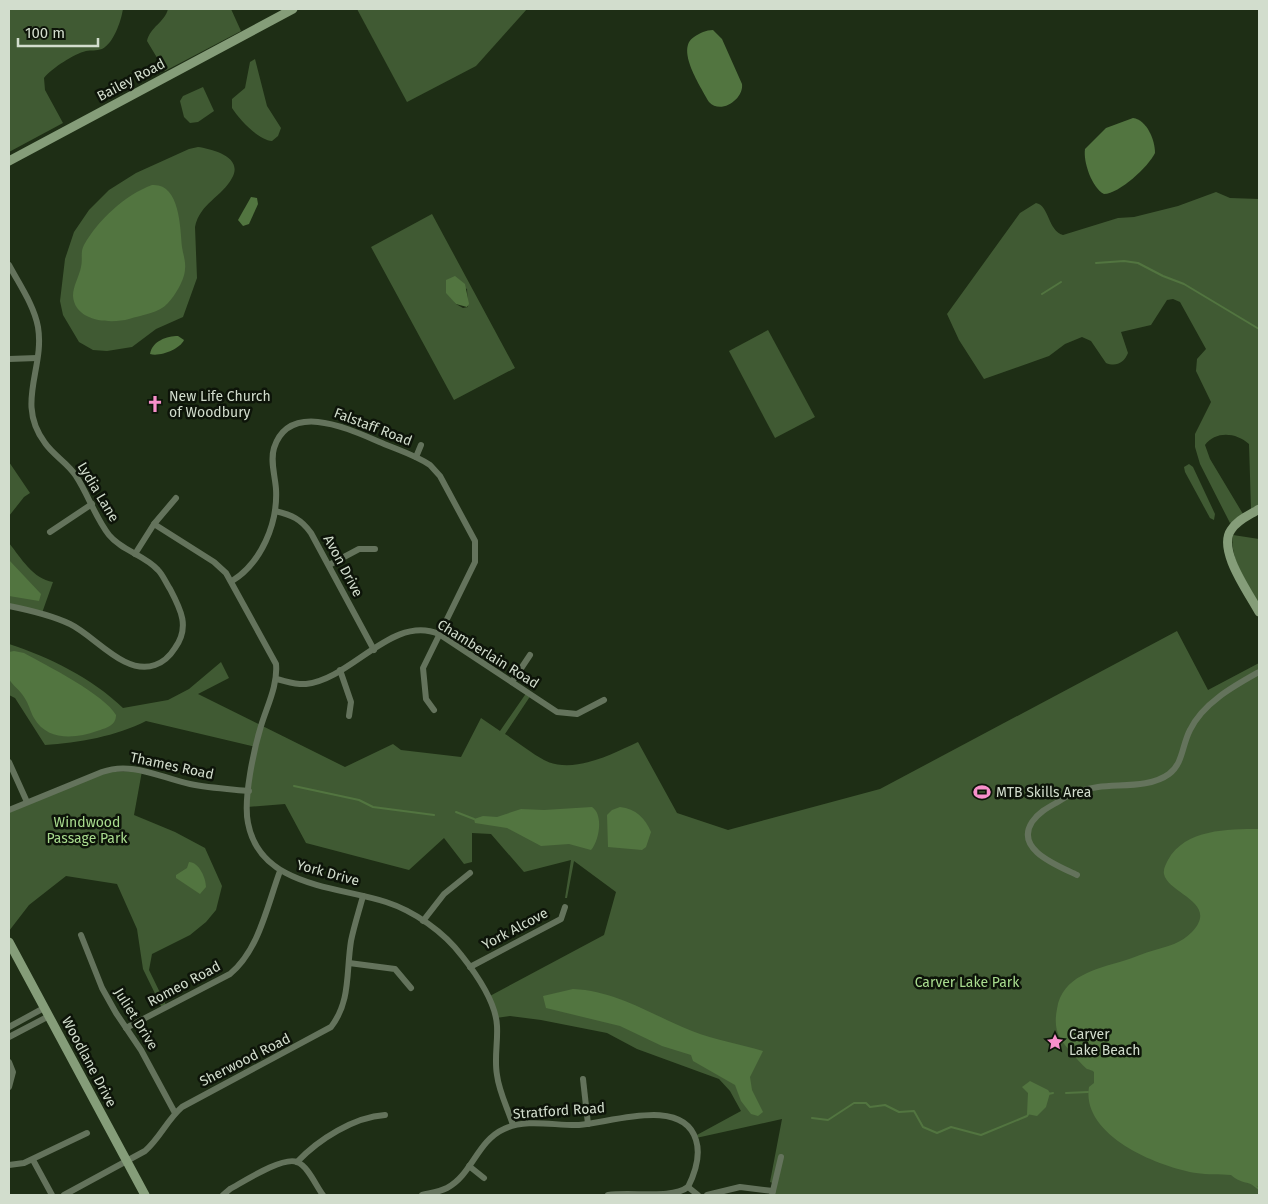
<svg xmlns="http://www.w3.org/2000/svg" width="1268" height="1204" viewBox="0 0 1268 1204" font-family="'Fira Sans',sans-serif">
<rect width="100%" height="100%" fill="#1e2e15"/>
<g fill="#405a33" fill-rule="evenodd">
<path d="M9,9H123C121,21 114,43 102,49C96,51 91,50 86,51C74,54 52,68 44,78L45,90L63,123L9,152Z"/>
<path d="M168,9H231L241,31L165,71L147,41C150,27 165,22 168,9Z"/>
<polygon points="357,9 527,9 476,66 407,102"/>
<path d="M255,59L267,106L281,128L278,136L272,141C258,140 239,119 232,108V99L245,88L250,62Z"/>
<polygon points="203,87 214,111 198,122 190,123 184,117 180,101 183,96"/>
<path d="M198,147C212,149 244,157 232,178C222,197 200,203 195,227L197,278L183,317L156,329L132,347L107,351L93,350L79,342L63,315L60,301L65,259L74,232L89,210L109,190L136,173L189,149Z"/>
<path d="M1216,192L1230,198L1259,199V504L1251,509L1249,444C1236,432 1215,431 1205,445L1210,459L1243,514L1230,523L1200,464L1195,447V434L1211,402L1196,371L1197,359L1206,349L1180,302L1173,299L1167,300L1151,325L1121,332L1128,353C1124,363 1116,367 1106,363L1091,341L1082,337L1065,344L1049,356L984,379L959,340L947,314L1020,213L1036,203C1049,205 1048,231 1063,235L1118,218L1134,217L1178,206Z"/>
<path d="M432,214L515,368L454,400L371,247ZM446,280L467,289L468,307L463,308L456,304L446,290Z"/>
<polygon points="768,330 815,417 775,438 729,351"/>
<polygon points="9,462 30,493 24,497 9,516"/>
<polygon points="1189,464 1193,467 1215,514 1214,520 1210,518 1185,472 1184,467"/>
<path d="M1233,535L1259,539V605C1248,584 1229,559 1233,535Z"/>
<path d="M9,543C21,558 33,579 53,582L42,613L9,606Z"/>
<path d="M1177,631L1208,690L1259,663V1195H772L775,1184L770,1182L782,1119L696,1138L695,1136L741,1111L730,1091L719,1079L637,1049L607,1033L541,1020L510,1016L496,1018L488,997L604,935L616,892L574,861L567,898H565L571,860L524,872L491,834L472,833V862L464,864L444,838L409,870L306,843L285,804L247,807L256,747L146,721C117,736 78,743 45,745L15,698L9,695V644C49,657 92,678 123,708L168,700L189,689L221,662L229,678L198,694L345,767L393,744L401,750L461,757L481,718L500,731L527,692L531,695L505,734C518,742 531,753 544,760C573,775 612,754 638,742L677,813L728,830L880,789Z"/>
<polygon points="142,771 134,815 175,832 205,848 222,886 216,910 206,922 190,935 152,954 149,970 167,1007 163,1010 143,969 137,929 117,884 66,876 29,905 9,931 9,810 102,772"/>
</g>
<g fill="#527540">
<path d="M713,30L722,39L742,84C744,99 721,115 709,102C701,87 675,49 694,37C700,33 706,30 713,30Z"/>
<path d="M1133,118C1147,120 1155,140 1155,153C1149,166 1119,194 1104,194C1092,188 1083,162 1085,149L1106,128Z"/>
<path d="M152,185C180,183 180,227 182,247C183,254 186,262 185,269C185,279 175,296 168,303C159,313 142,315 129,319C111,324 75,322 73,296C73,286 79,277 81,267C83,259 80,252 84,245C98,220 125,195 152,185Z"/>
<polygon points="251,197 257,198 258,204 249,224 243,226 238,220"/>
<polygon points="455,276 465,284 469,304 467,307 456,304 446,293 446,280"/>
<path d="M178,336L184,340C180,349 160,357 150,354C152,341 167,336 178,336Z"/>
<polygon points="9,560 41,594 39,601 9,596"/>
<path d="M14,651L24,653C46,665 105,695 116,715C116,726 106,728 97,731C75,739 47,741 34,718C30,711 29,704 24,697C20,690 13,686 9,679V652Z"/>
<path d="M592,807C604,815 599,841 591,850L569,844L541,846L507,828L475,823L474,819L483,816L497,817L521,809L544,810Z"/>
<path d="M620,807C636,809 645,818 651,832L646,847L642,850L608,847L607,815L612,810Z"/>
<path d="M1259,829V1187C1249,1182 1239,1183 1231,1175C1220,1174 1208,1175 1196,1173C1159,1167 1081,1136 1089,1087L1094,1083V1072C1092,1070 1090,1070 1087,1069C1082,1065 1063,1044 1060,1038C1055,1029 1055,1019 1057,1009C1062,976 1096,969 1123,961C1133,958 1144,953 1155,950C1169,946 1181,943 1192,932C1220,902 1168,894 1164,874C1163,869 1166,864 1168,860C1185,829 1228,829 1259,829Z"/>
<path d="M189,862C199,862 206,878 206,887L200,894L176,878V875L187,868Z"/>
<path d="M573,989C617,991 652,1015 692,1031C715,1040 740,1044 763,1051L750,1077L752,1090L763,1112L758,1116L751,1114L741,1101L735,1085L693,1061L691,1055L662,1046L620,1026L546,1008L543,996Z"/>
<polygon points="1030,1081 1048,1090 1050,1093 1046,1107 1037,1116 1027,1114 1028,1093 1022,1087"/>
</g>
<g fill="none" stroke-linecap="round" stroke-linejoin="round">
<g stroke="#527540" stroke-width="2">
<polyline points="1096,263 1124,261 1138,263 1163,276 1184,284 1259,329"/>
<polyline points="1042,294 1061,282"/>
<polyline points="294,786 359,800 373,807 434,815"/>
<polyline points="456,812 474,819"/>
<polyline points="1066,1093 1088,1092"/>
<polyline points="1048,1094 1053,1093"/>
<polyline points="812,1118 828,1120 854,1103 866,1103 870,1107 885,1105 899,1112 914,1111 923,1127 937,1133 951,1127 981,1135 1027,1116 1029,1113"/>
<polyline points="1250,1182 1259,1189"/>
</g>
<g stroke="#64735c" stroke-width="6">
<path d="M9,265C19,284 34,305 38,327C45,369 15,403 45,443C54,456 68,463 76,476C88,494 95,517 109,535C122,551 145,555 158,570C163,575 166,583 170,589C181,610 190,627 175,648C170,656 164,662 155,665C125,676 95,636 70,624C51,615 29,610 9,606"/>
<polyline points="9,359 37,358"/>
<polyline points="416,457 421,445"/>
<path d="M275,511C292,515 301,519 311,533L374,650"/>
<path d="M154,524L214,562L226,573L276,664C278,685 267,706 261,726C254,749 243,799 248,823C260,887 336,886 386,902C414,911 444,932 462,956C477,975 496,1002 497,1026C498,1042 494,1059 497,1075C499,1092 508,1109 513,1125"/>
<polyline points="50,532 92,504"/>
<polyline points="135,554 154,524 176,498"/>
<polyline points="329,565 359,549 375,549"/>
<path d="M232,581C261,563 278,524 276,489C275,475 270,461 274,448C290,399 353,431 382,443C398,450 415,455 430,465L440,476L475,541V562L423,668L426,699L434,710"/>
<polyline points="340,670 351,702 349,716"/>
<path d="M276,679C286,681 296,685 306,684C352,679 392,614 439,634L557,712L577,714L604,700"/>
<polyline points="512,682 530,655"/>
<polyline points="9,762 27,802"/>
<path d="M9,810L102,772C132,761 161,778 190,784C209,788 229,789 249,791"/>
<path d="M1077,875C1059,866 1014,850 1032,822C1038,813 1047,808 1056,803C1069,794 1083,789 1098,787C1120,784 1150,788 1169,774C1183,764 1182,745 1190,730C1203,703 1234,686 1259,672"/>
<polyline points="423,921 444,894 470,873"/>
<polyline points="81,935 102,988 116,1013 141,1050 175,1113"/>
<polyline points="349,963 395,969 411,988"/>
<polyline points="470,967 561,919 565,907"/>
<polyline points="9,1027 44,1008"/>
<path d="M126,1028L230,974C259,950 267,906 280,871"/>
<polyline points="9,1037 49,1016"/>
<polyline points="9,1062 13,1072 9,1087"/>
<polyline points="583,1079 588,1124"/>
<polyline points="33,1160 52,1195"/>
<path d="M297,1162C319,1139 354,1117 385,1115"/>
<polyline points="9,1165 24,1163 87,1133"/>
<polyline points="469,1166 484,1178"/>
<path d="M64,1195L145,1151C160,1138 167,1120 182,1107L331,1027C351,1001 346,972 351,941C354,926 359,911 363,896"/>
<path d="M223,1195L230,1189C243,1182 283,1156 297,1162C308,1166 316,1186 323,1195"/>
<path d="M422,1195C430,1193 439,1192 447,1188C472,1175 477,1141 504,1129C527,1118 555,1126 579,1125C610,1123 683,1096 696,1140C701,1156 695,1173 688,1187"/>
<path d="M608,1195C632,1191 671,1200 688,1187L698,1195"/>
<polyline points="707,1195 740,1187 773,1191"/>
<polyline points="772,1195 781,1157"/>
</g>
<g stroke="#859d79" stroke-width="9">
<polyline points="9,161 293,9"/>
<path d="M1259,509C1250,515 1237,520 1231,530C1217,550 1249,593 1259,612"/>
<polyline points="9,942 145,1195"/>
</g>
</g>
<defs>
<g id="church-bare" transform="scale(1.35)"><path d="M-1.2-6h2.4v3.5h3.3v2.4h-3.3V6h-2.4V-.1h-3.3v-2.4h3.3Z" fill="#f890cb" stroke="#0d1409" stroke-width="2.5" paint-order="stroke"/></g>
<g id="stadium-bare" transform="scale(1.35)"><path d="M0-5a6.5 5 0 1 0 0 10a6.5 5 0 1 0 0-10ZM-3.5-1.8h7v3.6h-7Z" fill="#f890cb" stroke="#0d1409" stroke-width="2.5" paint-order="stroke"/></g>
<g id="sight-bare" transform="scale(1.35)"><path d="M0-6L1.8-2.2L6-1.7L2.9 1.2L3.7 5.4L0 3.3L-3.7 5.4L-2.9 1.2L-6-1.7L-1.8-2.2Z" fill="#f890cb" stroke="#0d1409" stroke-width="2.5" paint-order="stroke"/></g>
</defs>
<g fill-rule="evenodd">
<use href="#church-bare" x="155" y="404"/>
<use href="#stadium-bare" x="982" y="792"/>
<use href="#sight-bare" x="1055" y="1042"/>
</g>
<g text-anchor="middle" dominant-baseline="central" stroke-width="5" stroke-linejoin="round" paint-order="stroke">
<g font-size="14" fill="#d2ddcd" stroke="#0d1409">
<text transform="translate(131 80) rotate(-28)">Bailey Road</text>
<text transform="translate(373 427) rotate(21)">Falstaff Road</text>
<text transform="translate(98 492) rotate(59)">Lydia Lane</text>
<text transform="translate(343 566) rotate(62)">Avon Drive</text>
<text transform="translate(488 654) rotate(32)">Chamberlain Road</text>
<text transform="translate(172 766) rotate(12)">Thames Road</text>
<text transform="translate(328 873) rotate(15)">York Drive</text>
<text transform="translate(515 929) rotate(-28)">York Alcove</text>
<text transform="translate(184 984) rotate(-28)">Romeo Road</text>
<text transform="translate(136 1019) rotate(58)">Juliet Drive</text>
<text transform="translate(245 1060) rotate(-27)">Sherwood Road</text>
<text transform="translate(89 1062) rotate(62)">Woodlane Drive</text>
<text transform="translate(559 1111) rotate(-4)">Stratford Road</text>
</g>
<g font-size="14" fill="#d2ddcd" stroke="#0d1409" text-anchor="start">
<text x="169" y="396">New Life Church<tspan x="169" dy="16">of Woodbury</tspan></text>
<text x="996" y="792">MTB Skills Area</text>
<text x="1069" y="1034">Carver<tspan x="1069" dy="16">Lake Beach</tspan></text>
</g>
<g font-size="14" fill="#a8db8e" stroke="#0d1409">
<text x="87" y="822">Windwood<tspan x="87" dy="16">Passage Park</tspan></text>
<text x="967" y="982">Carver Lake Park</text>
</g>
</g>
<rect width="1268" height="1204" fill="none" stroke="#d2ddcd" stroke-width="20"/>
<path d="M18 38v8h80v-8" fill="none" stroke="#d2ddcd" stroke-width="2.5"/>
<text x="25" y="38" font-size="15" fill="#d2ddcd" stroke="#0d1409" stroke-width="4" paint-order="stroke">100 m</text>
</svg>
